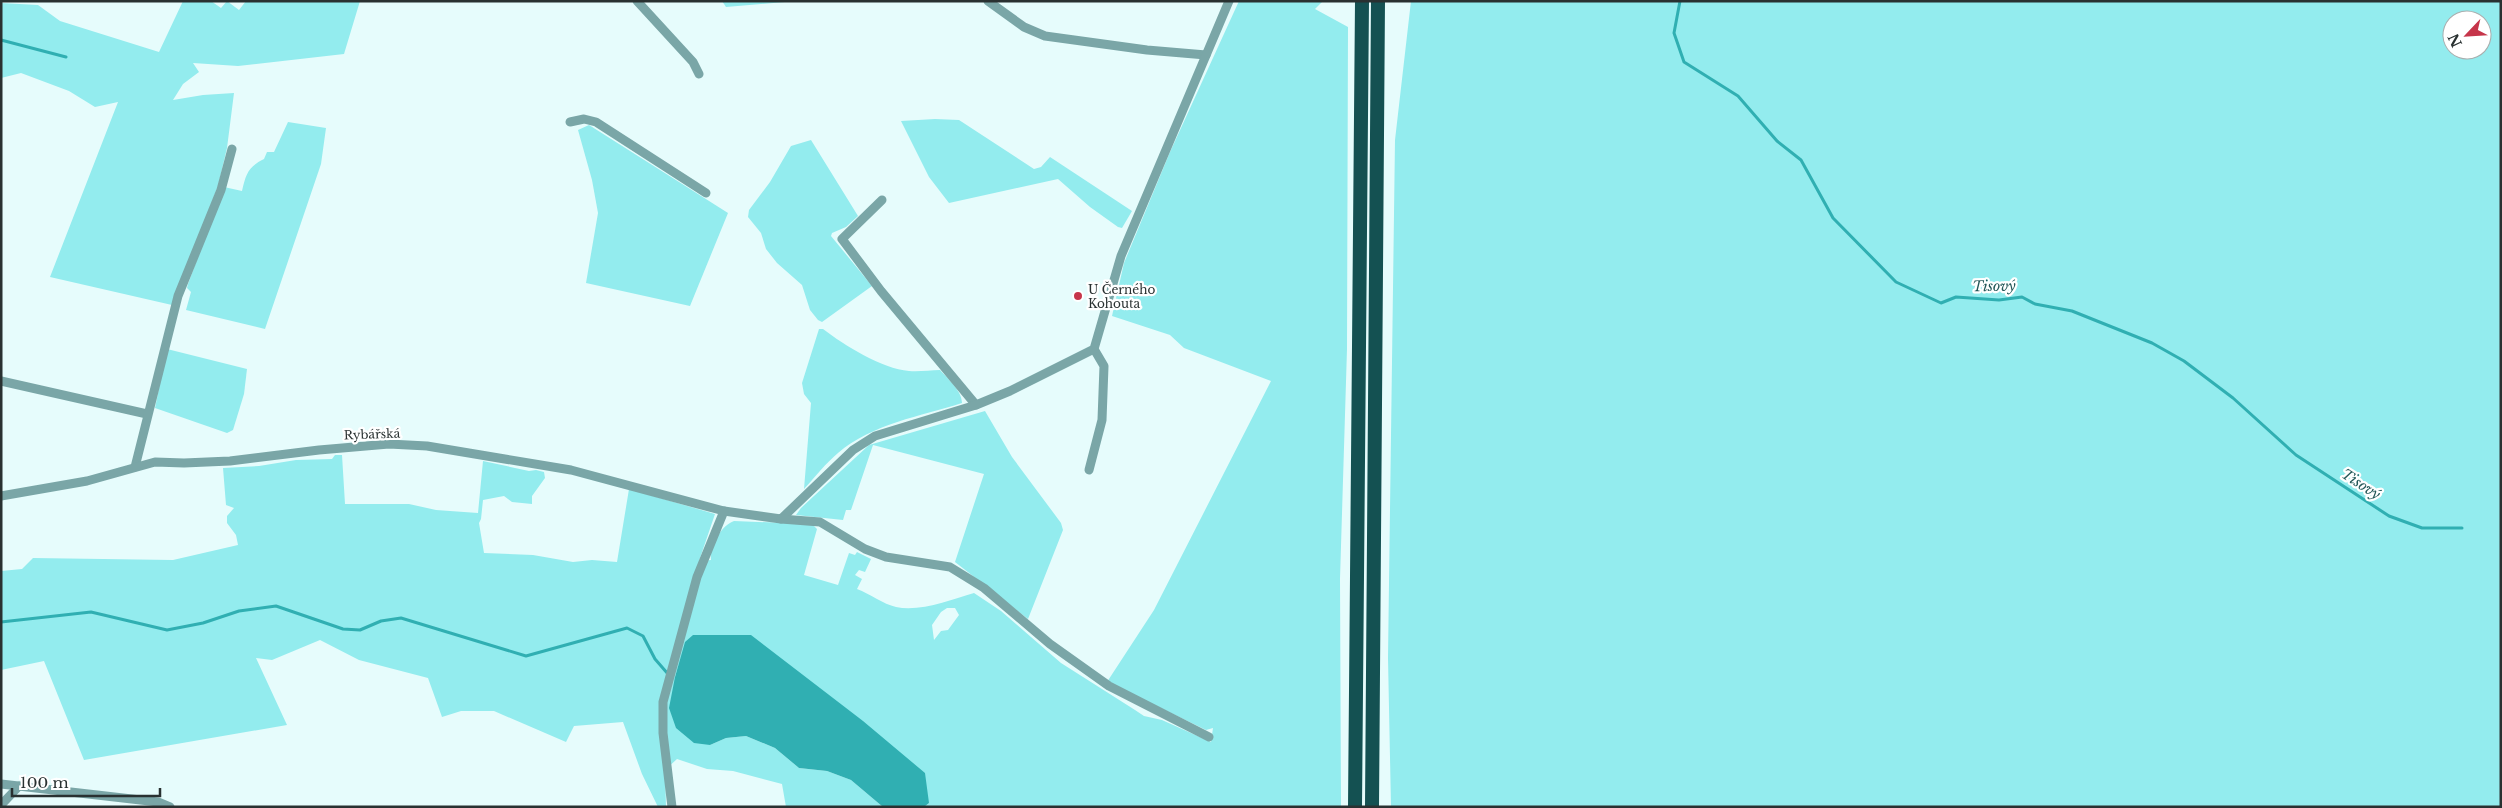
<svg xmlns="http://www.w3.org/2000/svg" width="2502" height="808" viewBox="0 0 2502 808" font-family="'Libre Baskerville',serif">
<rect width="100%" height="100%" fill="#e6fcfc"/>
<g fill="#93ecee" fill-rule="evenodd">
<polygon points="183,1 211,1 221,8 227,1 239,10 246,1 360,1 344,54 238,66 193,63 199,72 183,84 173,100 203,95 234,93 227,148 218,186 172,305 50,277 118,102 95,107 69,91 21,73 1,78 1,3 38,5 60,21 159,52"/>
<polygon points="722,1 796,1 726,7"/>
<path d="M1239,1H1323L1315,9L1348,27L1347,349L1340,579L1341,807H924L929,803L686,642L675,677L710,745L726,738L746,736L775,748L799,768L827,771L851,780L883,807H786L782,784L733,771L707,769L677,759L665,770L666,807H658L642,774L623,722L574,726L566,742L494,711H461L442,717L428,678L359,660L320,640L272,660L256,658L287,725L84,760L44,661L1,670V571L22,569L33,558L173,560L238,545L236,535L227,523V516L234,508L226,505L223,468L259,466L296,460L332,459L335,455H342L345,504H409L436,510L478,513L483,461L529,471L536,470L544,472L545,478L532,496V504L512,502L504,496L483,500L481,519L479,523L484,553L533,555L573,562L592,560L617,562L629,489L715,514L699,561L711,560C709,546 721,526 734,521L812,524L817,529L804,575L838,585L849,553L855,555L857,552L871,559L865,572L859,570L855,575L862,579L857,589C870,594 883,604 896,607C920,612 951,600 974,593L1001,611L1061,663L1135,710L1144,716L1162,720L1211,742L1213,728L1206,730L1107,682L1154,610L1271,381L1184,348L1170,335L1112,316L1124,263L1170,152ZM947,608H955L959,615L948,630L941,631L934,640L932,625L941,612Z"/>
<path d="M1411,1H2501V807H1391L1388,658L1395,140ZM2452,20H2482V50H2452Z"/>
<polygon points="935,119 959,120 1034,169 1041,167 1050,157 1132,211 1122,228 1118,227 1090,207 1058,179 949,203 929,177 901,121"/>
<path d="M288,122L326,128L321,164L265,329L186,310L191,292L187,288L188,284L224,187L242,191C246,174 248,167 264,159L267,152H274Z"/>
<polygon points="589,125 728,213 690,306 586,283 598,213 592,180 578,130"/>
<polygon points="811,140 858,216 846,227 832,233 831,236 872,286 822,322 818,320 810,310 802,285 777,263 766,249 761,233 748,217 749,210 770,182 791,146"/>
<path d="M819,329H823C844,345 882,369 909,371C919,372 930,370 940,370C948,379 962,391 962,403C921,416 872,424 838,453C826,463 815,477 804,489L811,403L804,394L802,383Z"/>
<polygon points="167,349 247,369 244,394 233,430 227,433 155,408"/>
<polygon points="985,411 1012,457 1061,523 1063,530 1028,619 955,562 984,474 873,445 851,510 846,510 843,520 796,515 801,508 869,445"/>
</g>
<polygon fill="#30afb2" points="693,635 751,635 863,721 925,773 929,803 924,807 883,807 851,780 827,771 799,768 775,748 746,736 726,738 710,745 694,743 676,728 669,708 675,677 685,642"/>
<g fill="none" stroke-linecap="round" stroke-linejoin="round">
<g stroke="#30afb2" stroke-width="3">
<polyline points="1680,1 1674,33 1684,62 1738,96 1777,141 1801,160 1833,218 1896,282 1941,303 1956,297 1999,300 2022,297 2035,304 2072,311 2152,343 2184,361 2233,398 2296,455 2389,516 2422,528 2462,528"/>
<polyline points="1,40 66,57"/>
<polyline points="1,622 91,612 167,630 203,623 239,611 276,606 343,629 360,630 381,621 401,618 526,656 627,628 643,636 655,659 668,674"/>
</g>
<g stroke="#7aa6a7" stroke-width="9">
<polyline points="637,1 693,62 699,74"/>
<polyline points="988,1 1024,27 1045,36 1147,50 1206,55"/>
<polyline points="570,122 584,119 596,122 706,193"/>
<polyline points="882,200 842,239 881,291 976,405"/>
<polyline points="1,381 147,414"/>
<polyline points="135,467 178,296 221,190 232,149"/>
<polyline points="1089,470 1102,420 1104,366 1094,349"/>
<polyline points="1,496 87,481 155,462 184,463 230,461 319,450 389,444 427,446 571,470 724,511 781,519 853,450 875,436 976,405 1010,391 1094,349 1121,256 1229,1"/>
<polyline points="781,519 820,522 865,549 886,557 950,567 984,588 1050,644 1109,686 1209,737"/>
<polyline points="1,784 158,802 170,807"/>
<polyline points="1,805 19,786"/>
<polyline points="672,807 663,733 663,702 697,577 724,511"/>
</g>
<g stroke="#145152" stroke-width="14">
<polyline points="1355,807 1362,1"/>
<polyline points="1372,807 1378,1"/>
</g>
</g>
<circle fill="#c6354a" stroke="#fff" stroke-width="2" cx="1078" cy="296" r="5"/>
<g text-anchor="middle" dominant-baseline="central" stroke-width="4.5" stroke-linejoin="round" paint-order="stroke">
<g font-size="12" fill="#293131" stroke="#fff" text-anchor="start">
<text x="1088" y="289">U Černého<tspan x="1088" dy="14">Kohouta</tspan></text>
</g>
<g font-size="12" fill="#293131" stroke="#fff">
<text transform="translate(372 434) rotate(-2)">Rybářská</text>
</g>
<g font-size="14" font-style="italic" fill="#245859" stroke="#fff">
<text transform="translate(1994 286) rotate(-1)">Tisový</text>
<text transform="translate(2361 484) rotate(33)">Tisový</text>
</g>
</g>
<rect width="2502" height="808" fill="none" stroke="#293131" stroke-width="5"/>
<g transform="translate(2467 35) rotate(245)"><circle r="24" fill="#ffffff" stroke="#a9adad"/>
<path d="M0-4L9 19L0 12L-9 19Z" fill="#c6354a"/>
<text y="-8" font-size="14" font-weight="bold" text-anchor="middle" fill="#293131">N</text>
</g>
<path d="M12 788v8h148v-8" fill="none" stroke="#293131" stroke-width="2.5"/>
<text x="20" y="788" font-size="15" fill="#293131" stroke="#ffffff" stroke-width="4" paint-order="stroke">100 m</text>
</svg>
